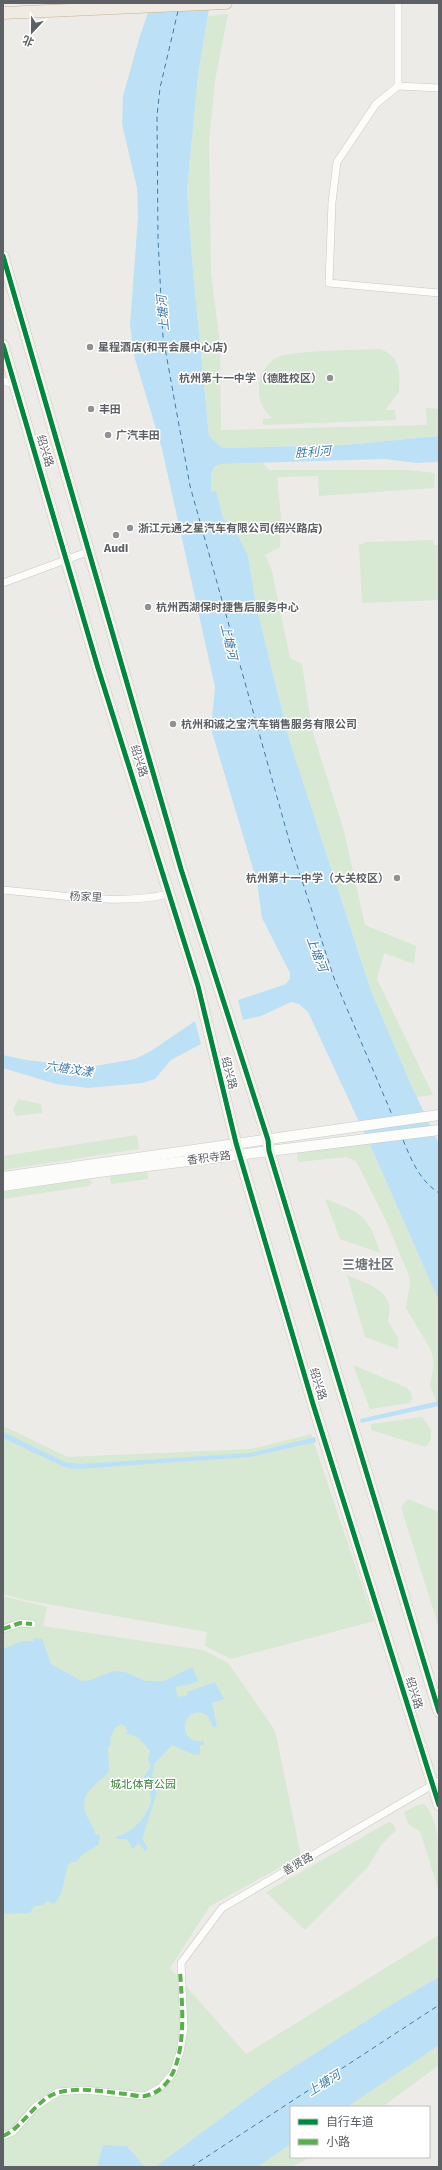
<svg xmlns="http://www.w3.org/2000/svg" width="442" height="2170" viewBox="0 0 442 2170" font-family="'Work Sans','Noto Sans SC',sans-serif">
<rect width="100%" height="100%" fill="#edebe7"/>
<g fill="#d7e8d3">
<polygon points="228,14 215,81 209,142 211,273 220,344 221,430 427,425 426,408 439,409 439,436 344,445 221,448 209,436 193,271 187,191 198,75 208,16"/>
<path d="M380,349C401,357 400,373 399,392L385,410H395L396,420L263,425V419L272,418C263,410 258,400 259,388C259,376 265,365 276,358C291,350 359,350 380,349Z"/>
<polygon points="263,463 269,470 408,470 435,473 434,488 319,496 318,476 277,477 281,517 280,547 265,555 272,571 290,658 302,664 312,730 344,831 365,925 416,946 414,964 384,953 377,979 433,1095 416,1097 371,991 289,739 256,605 248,556 223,518 216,492 211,492 211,474 215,466 221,464"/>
<polygon points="433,540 434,545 439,545 439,600 362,603 359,545 367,542"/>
<polygon points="18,1099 41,1104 42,1113 16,1116 13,1110"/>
<polygon points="137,1135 139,1149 3,1170 3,1156"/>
<polygon points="369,1143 439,1301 439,1401 436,1402 430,1385 434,1363 431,1350 406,1308 410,1283 408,1273 386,1221 356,1161 346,1157 298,1162 297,1153"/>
<polygon points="147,1172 148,1179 111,1184 110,1176"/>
<polygon points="89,1179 92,1182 89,1186 3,1199 3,1192"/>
<path d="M325,1199C361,1212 369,1216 380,1253L340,1239Z"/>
<path d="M347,1275C369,1285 397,1291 388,1321L398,1338V1349L365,1337Z"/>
<polygon points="353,1365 405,1387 411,1392 412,1399 409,1403 370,1409"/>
<polygon points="422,1417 431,1430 431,1439 426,1447 371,1430 371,1424"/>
<polygon points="3,1426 68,1457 251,1449 311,1434 374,1621 231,1659 205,1646 207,1632 25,1600 3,1594"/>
<polygon points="408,1499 439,1512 439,1628 401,1507"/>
<polygon points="3,1596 47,1607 43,1626 203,1650 228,1663 272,1726 276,1735 301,1856 210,1906 170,1968 246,2054 439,1935 439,1977 391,2005 270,2082 155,2167 145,2167 127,2146 103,2145 97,2167 3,2167"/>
<path d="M424,1804C442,1820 439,1870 439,1892L420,1831L409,1825L404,1812L418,1805Z"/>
<polygon points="389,1822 393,1824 396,1830 381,1845 368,1867 305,1930 266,1892"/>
<polygon points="439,2044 439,2065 382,2107 346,2107"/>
<polygon points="291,2144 291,2157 311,2157 291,2167 256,2167"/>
</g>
<g fill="#bce1f6">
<polygon points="151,3 210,3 198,75 187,191 193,271 209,436 222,448 344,445 439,436 439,462 416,463 385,459 221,464 215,466 211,474 211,492 216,491 223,518 238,536 248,556 256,605 289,739 371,991 411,1085 439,1144 439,1301 374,1154 308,1012 299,1004 291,1002 261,1016 243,1020 238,1000 286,984 290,979 290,973 262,918 257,882 211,729 215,687 162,449 135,359 130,325 138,217 137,188 122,124 123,96 139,39"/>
<polygon points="195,1021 201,1044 171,1060 155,1079 142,1083 88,1088 56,1084 3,1068 3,1055 26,1060 89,1067 135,1059 151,1051"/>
<polygon points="439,1401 439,1406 361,1423 360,1419"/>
<polygon points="3,1432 65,1462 80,1464 251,1453 315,1437 316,1442 250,1457 77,1469 64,1467 3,1438"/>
<path d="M33,1638L42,1639L51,1664L81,1681L91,1680L113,1671L125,1672L146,1681H164L192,1667L198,1681L185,1686L184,1685L175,1687L178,1697L187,1695V1692L215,1682L224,1699L212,1703L217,1727H213L208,1716C184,1700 173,1744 203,1741L205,1744L200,1745V1755L192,1754L172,1745L154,1764L152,1776L157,1786L156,1796L142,1839L148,1848L145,1851L139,1843L133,1849L127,1839H117L116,1837C132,1833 146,1818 151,1802C152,1797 146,1783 144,1777L151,1766L148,1760L150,1751L139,1738L124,1732H128L126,1727L121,1724L115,1728L110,1738L111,1744L108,1748C108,1755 109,1764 109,1769C109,1778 86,1785 84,1803C83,1816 94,1824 95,1834L100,1836L98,1845L82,1855L76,1862H71L68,1865L61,1894L54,1904L48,1901L42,1905L34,1906L30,1913L3,1914V1649L23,1641L34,1642Z"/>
<polygon points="439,1977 439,2045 347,2107 291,2107 291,2144 257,2167 155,2167 270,2082 391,2005"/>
<polygon points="103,2145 127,2146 145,2167 97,2167"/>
</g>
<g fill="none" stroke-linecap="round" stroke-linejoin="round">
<g stroke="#417aa6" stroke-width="1" stroke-dasharray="5 4" stroke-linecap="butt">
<polyline points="178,11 160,88 157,116 158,239 163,337 190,486 291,847 334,978 393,1117"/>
<path d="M403,1140C412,1161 419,1180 439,1193"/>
<polyline points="191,2167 439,2005"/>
</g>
<g stroke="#c8c8c8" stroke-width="8">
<g id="street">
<polyline points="398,86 376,104 337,162 332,202 329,283 439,293"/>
<polyline points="398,86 398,3"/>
<polyline points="398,86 439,88"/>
<polyline points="3,381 14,384"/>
<polyline points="3,583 87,552"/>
<path d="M3,890C50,894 123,906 168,894"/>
<polyline points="3,1629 20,1623 32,1624"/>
<polyline points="3,2136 13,2132 35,2107 58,2092 83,2090 145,2096 161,2087 173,2073 180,2052 184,2028 181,1963 222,1908 439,1781"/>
</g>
</g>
<g stroke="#c9c9c9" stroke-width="11">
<g id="secondary">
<polyline points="3,1177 439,1115"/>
<polyline points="3,1186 99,1172 439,1130"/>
</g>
</g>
<g stroke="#d4c9b6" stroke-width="12">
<g id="primary">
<polyline points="3,256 181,869 268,1140 269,1151 439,1712"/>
<polyline points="3,345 98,668 198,986 236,1143 313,1404 439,1805"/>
</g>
</g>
<g stroke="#c4b295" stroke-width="13">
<polyline id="highway" points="3,13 226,3"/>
</g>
<use href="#street" stroke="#fcfcfb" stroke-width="7"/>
<use href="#secondary" stroke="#fcfcfb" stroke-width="10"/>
<use href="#primary" stroke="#f3f0e8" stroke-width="11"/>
<use href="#highway" stroke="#efeae2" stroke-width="12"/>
<g stroke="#58b04a" stroke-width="4" stroke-dasharray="8 4" stroke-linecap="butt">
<polyline points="3,1629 20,1623 32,1624"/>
<path d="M3,2136C23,2128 38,2096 60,2092C81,2087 105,2092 127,2094C132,2095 140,2097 145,2096C192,2086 182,2005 180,1971"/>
</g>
<g stroke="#fff" stroke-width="8">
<g id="cycleway">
<polyline points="3,256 181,869 268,1140 269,1151 439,1712"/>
<polyline points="3,345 98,668 198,986 236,1143 313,1404 439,1805"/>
</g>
</g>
<use href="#cycleway" stroke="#00873e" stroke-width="5"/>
</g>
<g fill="#8f9192" stroke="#fff" stroke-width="1.5">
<circle cx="90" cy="347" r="4"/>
<circle cx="330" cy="378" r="4"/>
<circle cx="91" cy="409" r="4"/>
<circle cx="108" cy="435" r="4"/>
<circle cx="130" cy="528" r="4"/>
<circle cx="116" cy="535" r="4"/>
<circle cx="148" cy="607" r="4"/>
<circle cx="173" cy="724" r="4"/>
<circle cx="397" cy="878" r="4"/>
</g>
<g text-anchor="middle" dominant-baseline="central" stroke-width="3" stroke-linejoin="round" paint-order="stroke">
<g font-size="11" font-weight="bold" fill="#5d6165" stroke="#fff" text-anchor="start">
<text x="98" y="347">星程酒店(和平会展中心店)</text>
<text x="322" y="378" text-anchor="end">杭州第十一中学（德胜校区）</text>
<text x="99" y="409">丰田</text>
<text x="116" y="435">广汽丰田</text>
<text x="138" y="528">浙江元通之星汽车有限公司(绍兴路店)</text>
<text x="116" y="548" text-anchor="middle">Audi</text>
<text x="156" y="607">杭州西湖保时捷售后服务中心</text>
<text x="181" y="724">杭州和诚之宝汽车销售服务有限公司</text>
<text x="389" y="878" text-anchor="end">杭州第十一中学（大关校区）</text>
</g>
<g font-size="11" fill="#5d6165" stroke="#fff">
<text transform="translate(45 451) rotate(73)">绍兴路</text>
<text transform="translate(139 761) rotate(73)">绍兴路</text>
<text transform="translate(86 897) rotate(3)">杨家里</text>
<text transform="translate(229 1073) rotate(76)">绍兴路</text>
<text transform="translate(209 1158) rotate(-7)">香积寺路</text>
<text transform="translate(318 1384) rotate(73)">绍兴路</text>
<text transform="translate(414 1693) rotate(73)">绍兴路</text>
<text transform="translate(298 1864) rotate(-30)">善贤路</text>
</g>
<g font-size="11" fill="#398237" stroke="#fff">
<text x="143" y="1784">城北体育公园</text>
</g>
<g font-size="12" font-style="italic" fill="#417aa6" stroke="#fff">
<text transform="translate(163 313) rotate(-95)">上塘河</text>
<text transform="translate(313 452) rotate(-4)">胜利河</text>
<text transform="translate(229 642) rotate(77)">上塘河</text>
<text transform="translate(317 954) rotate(69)">上塘河</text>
<text transform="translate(69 1069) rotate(8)">六塘汶漾</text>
<text transform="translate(324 2083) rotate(-32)">上塘河</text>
</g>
<g font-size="13" font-weight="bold" fill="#6e7377" stroke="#fff">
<text x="368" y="1264">三塘社区</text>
</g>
</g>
<rect width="442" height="2170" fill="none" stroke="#5d6165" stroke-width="8"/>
<rect x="290" y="2106" width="140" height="52" fill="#ffffff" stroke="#bec0c1"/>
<rect x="298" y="2119" width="20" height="6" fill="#00873e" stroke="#bec0c1"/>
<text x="326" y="2126" font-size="12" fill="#5d6165">自行车道</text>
<rect x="298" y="2139" width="20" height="6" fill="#58b04a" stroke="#bec0c1"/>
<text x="326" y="2146" font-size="12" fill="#5d6165">小路</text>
<g transform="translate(32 32) rotate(202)" stroke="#ffffff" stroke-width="3" paint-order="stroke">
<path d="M0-3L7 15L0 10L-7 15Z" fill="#5d6165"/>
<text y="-6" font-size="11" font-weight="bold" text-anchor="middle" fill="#5d6165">北</text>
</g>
</svg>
